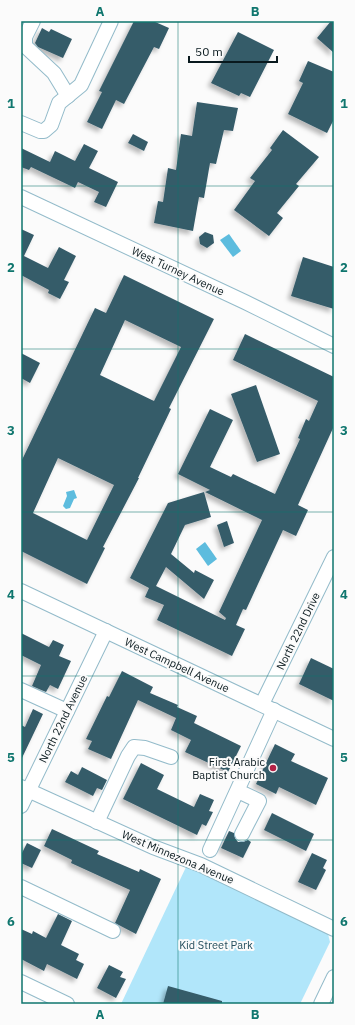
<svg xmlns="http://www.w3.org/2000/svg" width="355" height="1025" viewBox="0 0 355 1025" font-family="'IBM Plex Sans',sans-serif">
<defs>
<filter id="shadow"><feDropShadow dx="-3.5" dy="3.5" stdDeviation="2" flood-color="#0004"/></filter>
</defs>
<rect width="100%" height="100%" fill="#fbfbfb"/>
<polygon fill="#b1e6fa" points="187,865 328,934 330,942 300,1004 121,1004"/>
<g fill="#5dbcde">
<polygon points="229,234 241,251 233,257 220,240"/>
<polygon points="74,490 77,498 74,499 70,508 66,509 63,506 67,496 66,492"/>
<polygon points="205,542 217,559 208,566 196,549"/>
</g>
<g fill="#365b69" fill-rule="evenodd" filter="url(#shadow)">
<polygon points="134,21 153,21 169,28 159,49 154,47 124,104 116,100 102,129 87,122 102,92 99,91"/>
<polygon points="331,21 334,21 334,53 317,38"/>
<polygon points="42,28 49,32 51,29 72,39 63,58 38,47 35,43"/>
<polygon points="238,32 274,50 250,97 241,93 239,96 211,83"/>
<polygon points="308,61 334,72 334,119 327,133 288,114 303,83 299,81"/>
<polygon points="197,102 238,108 233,131 224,130 216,164 210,163 204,198 199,197 193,231 154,223 158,201 163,202 168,168 176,170 181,134 192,136"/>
<polygon points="283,130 319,157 296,184 299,186 277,213 283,218 269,236 234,210 255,181 250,178 272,150 270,148"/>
<polygon points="133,134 148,142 144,151 128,143"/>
<polygon points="84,144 98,151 89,168 118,182 106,207 94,202 99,192 78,182 75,188 31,167 29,170 21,167 21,148 50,162 55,151 75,161"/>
<polygon points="21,229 34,235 24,256 48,268 59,247 76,256 64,280 69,282 60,299 48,293 49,290 21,275"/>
<polygon points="205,232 213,235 214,243 207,248 200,244 199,237"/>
<polygon points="303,257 334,267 334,309 291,296"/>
<path d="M124,275L214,319L169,408L171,409L138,478H139L103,547L105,548L87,584L21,551V462L95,308L106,313ZM125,320L181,347L154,401L100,375ZM58,458L114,485L87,540L33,513Z"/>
<polygon points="245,334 334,377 334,426 298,505 308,510 296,536 283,530 246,610 243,609 236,625 245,629 232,656 157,620 164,605 145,597 149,588 130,578 168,503 204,492 211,517 185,525 171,554 194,573 195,570 214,580 204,599 166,567 156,586 225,620 226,618 219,612 262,520 205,492 210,490 178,474 210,409 233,420 210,467 231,477 233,474 275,494 300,439 298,438 306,419 309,421 318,401 233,360"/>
<polygon points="21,353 40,363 30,383 21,378"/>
<polygon points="256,385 280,454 257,462 231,394"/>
<polygon points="227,521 234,543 224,547 217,525"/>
<polygon points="21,633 49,647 53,640 64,645 59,656 71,661 58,689 50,685 46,692 32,686 41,665 21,655"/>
<polygon points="311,658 334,669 334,701 299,684"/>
<polygon points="122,671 153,687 150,693 178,705 177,707 197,716 194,723 241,746 228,772 185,752 191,740 171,730 176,718 138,700 111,759 88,749 92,741 86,739 107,696 109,697"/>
<polygon points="33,709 43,714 21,760 21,725 25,727"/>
<polygon points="275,744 295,754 291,761 328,778 316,805 279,787 276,794 256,784"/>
<polygon points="141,763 164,775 157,789 194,807 200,794 214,800 209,811 213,812 206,826 202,824 197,835 123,799"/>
<polygon points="82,767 107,780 102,790 97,788 93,796 65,782 71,771 78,775"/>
<polygon points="272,813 314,834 306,851 264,830"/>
<polygon points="52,829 99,851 97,854 139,872 140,869 161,879 136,934 115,923 130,890 71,863 72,860 44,846"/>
<polygon points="229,831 234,833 235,838 238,842 243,842 248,840 251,842 243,858 221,848"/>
<polygon points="27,843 41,850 32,868 21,863 21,855"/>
<polygon points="312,853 327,860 323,868 326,870 316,890 298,882"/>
<polygon points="58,914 72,921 61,945 79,954 76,960 84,964 77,979 47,964 44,971 21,959 21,929 32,934 33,931 46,938"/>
<polygon points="109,965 123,972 120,977 126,979 116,998 97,988"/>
<polygon points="168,986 222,1001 222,1004 163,1004"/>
</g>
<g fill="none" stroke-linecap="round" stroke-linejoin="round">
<g stroke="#93bbca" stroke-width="16">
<g id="minor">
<polyline points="33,21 25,37 25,46 54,73 68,96"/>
<polyline points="21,123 40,131 44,131 51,125 59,103 81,85 111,21"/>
<polyline points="21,197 245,302 334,346"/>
<polyline points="21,591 334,739"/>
<polyline points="21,690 67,711"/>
<polyline points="262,704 334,557"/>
<polyline points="21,787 153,847 201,865 334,929"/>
<polyline points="238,791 259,801 242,834"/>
<polyline points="21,806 106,631"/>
<polyline points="97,822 128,756 134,747 145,748 171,757"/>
<polyline points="210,850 274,710"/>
<polyline points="21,887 113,931"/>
<polyline points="21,982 67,1004"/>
<polyline points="321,1004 334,977"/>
</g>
</g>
<use href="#minor" stroke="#fff" stroke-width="14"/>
</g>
<path fill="none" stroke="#0f766e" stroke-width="1" stroke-opacity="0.55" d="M178,21V1004M21,186H334M21,349H334M21,512H334M21,676H334M21,840H334"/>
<circle fill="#b42246" stroke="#fbfbfb" stroke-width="1.5" cx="273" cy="768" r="4"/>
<g text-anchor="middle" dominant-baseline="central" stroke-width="4" stroke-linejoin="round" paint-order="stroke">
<g font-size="11" fill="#09191e" stroke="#fbfbfb">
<text transform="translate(178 271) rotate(25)">West Turney Avenue</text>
<text transform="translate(298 631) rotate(-64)">North 22nd Drive</text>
<text transform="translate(177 665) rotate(25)">West Campbell Avenue</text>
<text transform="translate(63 719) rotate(-64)">North 22nd Avenue</text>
<text transform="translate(178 857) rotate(23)">West Minnezona Avenue</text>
</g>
<g font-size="11" fill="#09191e" stroke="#fbfbfb" text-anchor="end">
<text x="265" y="762">First Arabic<tspan x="265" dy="13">Baptist Church</tspan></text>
</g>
<g font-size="11" fill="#244e5d" stroke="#fbfbfb">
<text x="216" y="945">Kid Street Park</text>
</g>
</g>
<rect width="355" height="1025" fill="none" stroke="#fbfbfb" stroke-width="44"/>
<path d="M189 56v6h88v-6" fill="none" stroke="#09191e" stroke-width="2"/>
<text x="195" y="56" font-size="12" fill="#09191e" stroke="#fbfbfb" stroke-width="3" paint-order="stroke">50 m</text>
<rect x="22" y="22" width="311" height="981" fill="none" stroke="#0f766e" stroke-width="1.5"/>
<g font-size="13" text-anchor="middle" font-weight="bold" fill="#0f766e">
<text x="100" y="16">A</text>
<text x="255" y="16">B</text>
<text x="11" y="108">1</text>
<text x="344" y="108">1</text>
<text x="11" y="272">2</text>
<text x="344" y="272">2</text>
<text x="11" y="435">3</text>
<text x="344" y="435">3</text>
<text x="11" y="599">4</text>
<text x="344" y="599">4</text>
<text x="11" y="762">5</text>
<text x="344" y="762">5</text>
<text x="11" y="926">6</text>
<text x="344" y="926">6</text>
<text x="100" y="1019">A</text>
<text x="255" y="1019">B</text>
</g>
</svg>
